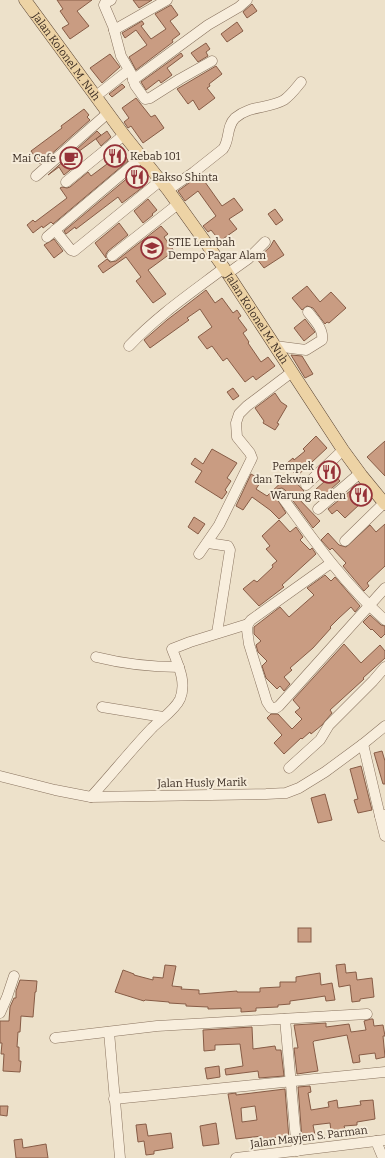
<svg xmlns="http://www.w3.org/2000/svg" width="385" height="1158" viewBox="0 0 385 1158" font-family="Bitter,serif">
<rect width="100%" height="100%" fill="#ede1ca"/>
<g fill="#c99c82" stroke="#875c46" fill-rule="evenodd">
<polygon points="57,0 92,0 77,11 89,26 70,39 62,28 69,24 60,11 63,9"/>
<polygon points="133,0 152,0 139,8"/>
<polygon points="252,4 257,11 247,18 243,12"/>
<polygon points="171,5 178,15 170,21 180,34 172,40 173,42 136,70 129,57 147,45 136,30 125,38 122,33 142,21 144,24 141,26 151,39 166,29 155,14"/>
<polygon points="237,22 243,31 227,42 221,34"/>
<polygon points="206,43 210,49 206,52 208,56 198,62 191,53"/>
<polygon points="181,53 183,56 167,68 172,75 161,83 159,80 146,90 141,82"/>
<polygon points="110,54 120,67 102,83 90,68"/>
<polygon points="216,66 222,74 209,84 210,86 207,88 215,98 199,110 193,100 188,104 177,89"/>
<polygon points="122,84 125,87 112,97 109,94"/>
<polygon points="136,98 151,117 155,115 164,128 143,143 131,126 128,128 124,122 129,118 122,108"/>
<polygon points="84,109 89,115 87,117 90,120 40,164 31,151 62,128 61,126"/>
<polygon points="97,131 101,135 78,152 81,157 78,159 80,162 64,175 59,167 48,175"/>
<polygon points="107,131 111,137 101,146 96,139"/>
<polygon points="116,150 123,160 126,157 128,161 53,224 51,222 43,228 42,226 33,233 27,225 33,220 35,222 67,198 60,188 62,187 67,188 70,187 88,172 91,176 111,161 107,157"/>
<polygon points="136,171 141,178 138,181 143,187 122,203 118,197 76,229 75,227 66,234 64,231"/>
<polygon points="200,175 222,206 234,198 243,210 229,219 237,229 220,241 211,230 208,232 203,226 216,216 198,191 185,201 178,191"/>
<polygon points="148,199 157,210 152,214 153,215 143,223 134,211"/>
<polygon points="275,209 283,220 276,225 268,214"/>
<polygon points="119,223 128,235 108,251 106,254 106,258 95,243"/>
<polygon points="161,226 168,234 164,237 174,251 148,270 166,294 153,303 136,281 141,277 126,257 103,273 98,266 107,259 110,262 116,261"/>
<polygon points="54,239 63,251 54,258 44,245"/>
<polygon points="274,240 284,255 264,268 257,259 270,247"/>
<polygon points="307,286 320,302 331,292 346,308 329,323 327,322 325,324 313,308 307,306 302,310 292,298"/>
<polygon points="206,290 215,303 222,298 233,313 237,310 241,316 238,318 247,330 243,333 249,342 248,343 261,362 268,357 275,366 256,380 253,376 245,382 227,358 223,361 212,346 207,349 198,337 212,327 200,309 187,318 189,320 150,348 144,340 167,320"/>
<polygon points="305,319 315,332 304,341 294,328"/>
<polygon points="291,355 302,356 313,374 305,378"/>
<polygon points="233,388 239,396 233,400 227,392"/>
<polygon points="275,393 281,402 287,406 277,423 279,424 275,430 263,423 264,421 255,408"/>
<polygon points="316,436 327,448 297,476 286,464 293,458 294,460 305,451 303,449"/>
<polygon points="385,441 385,476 367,457"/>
<polygon points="212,449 237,463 227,478 231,481 225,490 227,492 222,499 195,482 202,471 191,464 195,458 203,464"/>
<polygon points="333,468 335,470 332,472 340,481 322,497 315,490 325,481 323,478"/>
<polygon points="251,474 262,480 256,489 267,496 289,475 304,491 297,497 320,521 313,528 285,490 282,488 277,489 274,494 286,513 279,519 270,510 252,497 243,510 236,506"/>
<polygon points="350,491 360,504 345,518 337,510 332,514 328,509"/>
<polygon points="194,517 205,524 198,534 188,527"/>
<polygon points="279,520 290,532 296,527 303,537 300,540 310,550 312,548 316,554 282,585 284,587 259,606 243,589 254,580 257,582 273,567 272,565 277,561 266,549 270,546 262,536"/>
<polygon points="385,524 385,566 367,583 369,586 364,591 343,566 346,563 332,548 330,550 321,540 328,533 339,545 346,547 370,525 376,532"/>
<polygon points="325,575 331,581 335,577 360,606 355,612 351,607 339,618 330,627 331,628 313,648 290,668 292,670 284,677 290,684 284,691 280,686 277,689 266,678 262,666 267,661 258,652 256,645 261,641 254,634 254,627 280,607 289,617 314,595 307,588"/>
<polygon points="370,615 381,625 385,626 385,634 381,638 372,629 371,630 363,622"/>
<polygon points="344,644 361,663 380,645 385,651 385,658 363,678 364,679 330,710 332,713 322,725 311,734 310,732 302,739 301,738 284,754 274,743 282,735 267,718 271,714 278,714 292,729 302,719 295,712 300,708 293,700"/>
<polygon points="382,751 385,761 385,784 383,784 374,753"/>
<polygon points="361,766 372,810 358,813 354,800 358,799 350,769"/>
<polygon points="325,794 332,820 318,823 311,798"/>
<rect x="298" y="928" width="13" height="14"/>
<polygon points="345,964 346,973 356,972 357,980 372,978 374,997 360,999 360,1001 352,1002 350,985 339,987 336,965"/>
<polygon points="165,965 176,966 172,986 182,987 181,989 199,990 199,994 237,991 237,992 260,992 260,988 280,987 280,982 296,982 296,977 320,973 321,985 332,983 335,1000 326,1001 325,996 312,998 290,1001 290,1004 278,1005 278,1007 256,1008 256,1011 241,1012 241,1008 208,1009 208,1007 186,1006 186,1004 169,1003 169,1002 145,1000 144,1001 115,992 123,970 134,974 134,975 153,980 153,977 163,978"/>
<polygon points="20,980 37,981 36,992 35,992 33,1017 21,1016 20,1032 18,1032 17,1047 19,1047 19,1061 21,1061 20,1072 3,1071 4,1054 1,1054 2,1043 0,1043 0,1021 9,1021 10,1007 14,998 16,998 16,991"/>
<polygon points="371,1019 373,1019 374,1026 383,1025 385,1036 383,1036 385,1057 376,1059 375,1053 359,1055 360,1062 353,1063 347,1035 314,1041 313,1042 318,1071 297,1074 294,1048 298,1048 294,1025 326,1023 326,1027 349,1024 351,1032 366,1030 364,1021"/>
<polygon points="252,1027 253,1049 275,1046 276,1050 281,1050 284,1076 259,1078 258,1071 226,1075 225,1069 243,1066 240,1044 215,1045 215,1050 204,1051 203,1030"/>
<polygon points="219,1066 220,1077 207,1079 205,1068"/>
<polygon points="310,1086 311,1092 308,1093 311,1110 329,1107 328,1102 337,1100 338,1108 361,1105 360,1101 373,1100 375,1119 357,1122 357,1125 344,1126 345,1129 331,1131 330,1123 313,1125 315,1135 309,1136 309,1138 302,1139 298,1087"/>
<path d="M285,1089L289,1139L281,1141L280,1137L262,1139V1136L236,1139L228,1094L236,1093V1095ZM255,1106L257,1120L242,1122L241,1108Z"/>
<polygon points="0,1106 8,1106 7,1116 0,1115"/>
<polygon points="216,1123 219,1144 203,1146 200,1126"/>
<polygon points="146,1124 148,1136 171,1133 173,1148 154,1151 154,1154 146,1155 144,1141 138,1142 136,1125"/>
<polygon points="22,1139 23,1148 46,1144 48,1158 16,1158 14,1140"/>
</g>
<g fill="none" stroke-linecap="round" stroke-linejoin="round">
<g stroke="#89735f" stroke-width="11">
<g id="minor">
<polyline points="111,0 105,3 104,5 113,26 121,56 132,75 135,85 145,99 150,98 180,79 212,61"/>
<polyline points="114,30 167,0"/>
<polyline points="133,80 208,25 239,7 247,0"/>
<polyline points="96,96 129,70"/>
<polyline points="36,176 108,113"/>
<polyline points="66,182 124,135"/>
<path d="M168,190L194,172L223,149C230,140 226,127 235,118C250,105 268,109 284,100C291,95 296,88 301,82"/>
<polyline points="55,230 71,250 74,251 160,181"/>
<polyline points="47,237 142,157"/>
<polyline points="112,256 178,204"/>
<polyline points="227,274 248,259 265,242"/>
<path d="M129,346C157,316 191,293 224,268"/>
<path d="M275,346L306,350L322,340C324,329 314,320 308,312"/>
<polyline points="306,485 343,450"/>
<path d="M280,494C312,538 344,584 385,620"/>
<polyline points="318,509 360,473"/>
<polyline points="345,541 384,503"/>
<polyline points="208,543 228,546 230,550 217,633"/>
<polyline points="199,554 219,525 252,458 250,453 237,437 236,423 239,414 247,406 292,372"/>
<polyline points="331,563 251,620 248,624 247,630 249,644 267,702 271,708 276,708 279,706 385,588"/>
<path d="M96,657C124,664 150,667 179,667"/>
<polyline points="102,707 163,717"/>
<polyline points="363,744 380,816 385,815"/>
<polyline points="289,768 320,740 329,725 373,681 385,667"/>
<polyline points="0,776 55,790 91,797 266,794 286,793 299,788 325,772 363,744 385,726"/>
<path d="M91,797C112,774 131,750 152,728C161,719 175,710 180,699C187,682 178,665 172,649L190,642L248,624"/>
<polyline points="380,816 385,836"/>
<polyline points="0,1013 7,997 14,976"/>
<polyline points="285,1019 297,1151"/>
<polyline points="109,1032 120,1158"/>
<polyline points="55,1038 157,1026 367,1014"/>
<polyline points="114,1099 385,1072"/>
<polyline points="376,1141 383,1158"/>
<polyline points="236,1158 385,1140"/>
</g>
</g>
<g stroke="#584233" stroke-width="13">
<g id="major">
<path id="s1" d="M25,0L124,135L168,190L224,268L343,450L362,476L385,504"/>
</g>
</g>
<use href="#minor" stroke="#f8eedd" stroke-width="10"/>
<use href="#major" stroke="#edd3a5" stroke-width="12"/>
</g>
<defs>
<g id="restaurant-ring" transform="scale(1.15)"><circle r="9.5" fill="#f5ebd9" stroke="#963238" stroke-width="1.5"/><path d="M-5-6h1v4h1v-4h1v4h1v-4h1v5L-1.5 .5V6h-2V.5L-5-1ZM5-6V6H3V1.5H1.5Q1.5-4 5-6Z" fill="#963238"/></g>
<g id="cafe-ring" transform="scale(1.15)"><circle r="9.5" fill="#f5ebd9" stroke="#963238" stroke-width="1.5"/><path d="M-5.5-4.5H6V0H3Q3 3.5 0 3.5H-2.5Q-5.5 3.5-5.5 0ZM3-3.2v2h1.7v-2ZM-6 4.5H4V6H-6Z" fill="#963238"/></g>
<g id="university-ring" transform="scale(1.15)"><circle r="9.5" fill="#f5ebd9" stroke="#963238" stroke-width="1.5"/><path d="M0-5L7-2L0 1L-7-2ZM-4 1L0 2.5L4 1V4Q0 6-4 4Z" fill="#963238"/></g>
</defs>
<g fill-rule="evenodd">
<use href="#restaurant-ring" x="115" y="156"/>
<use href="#cafe-ring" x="71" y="158"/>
<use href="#restaurant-ring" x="137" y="177"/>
<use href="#university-ring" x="152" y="248"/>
<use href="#restaurant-ring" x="329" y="472"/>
<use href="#restaurant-ring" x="361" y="495"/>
</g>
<g text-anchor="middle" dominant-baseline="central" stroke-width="4" stroke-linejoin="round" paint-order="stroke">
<g font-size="11" fill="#3b2c22" stroke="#f5ebd9">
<text stroke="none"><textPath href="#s1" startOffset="70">Jalan Kolonel M. Nuh</textPath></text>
<text stroke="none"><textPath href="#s1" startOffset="394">Jalan Kolonel M. Nuh</textPath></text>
<text transform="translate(202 783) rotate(-1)">Jalan Husly Marik</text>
<text transform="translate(309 1137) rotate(-7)">Jalan Mayjen S. Parman</text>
</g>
<g font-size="11" fill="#3b2c22" stroke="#f5ebd9" text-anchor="start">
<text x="130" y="156">Kebab 101</text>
<text x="56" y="158" text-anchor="end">Mai Cafe</text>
<text x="152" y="177">Bakso Shinta</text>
<text x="168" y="242">STIE Lembah<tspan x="168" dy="13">Dempo Pagar Alam</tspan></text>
<text x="314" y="466" text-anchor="end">Pempek<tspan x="314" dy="13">dan Tekwan</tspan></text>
<text x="346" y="495" text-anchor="end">Warung Raden</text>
</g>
</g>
</svg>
